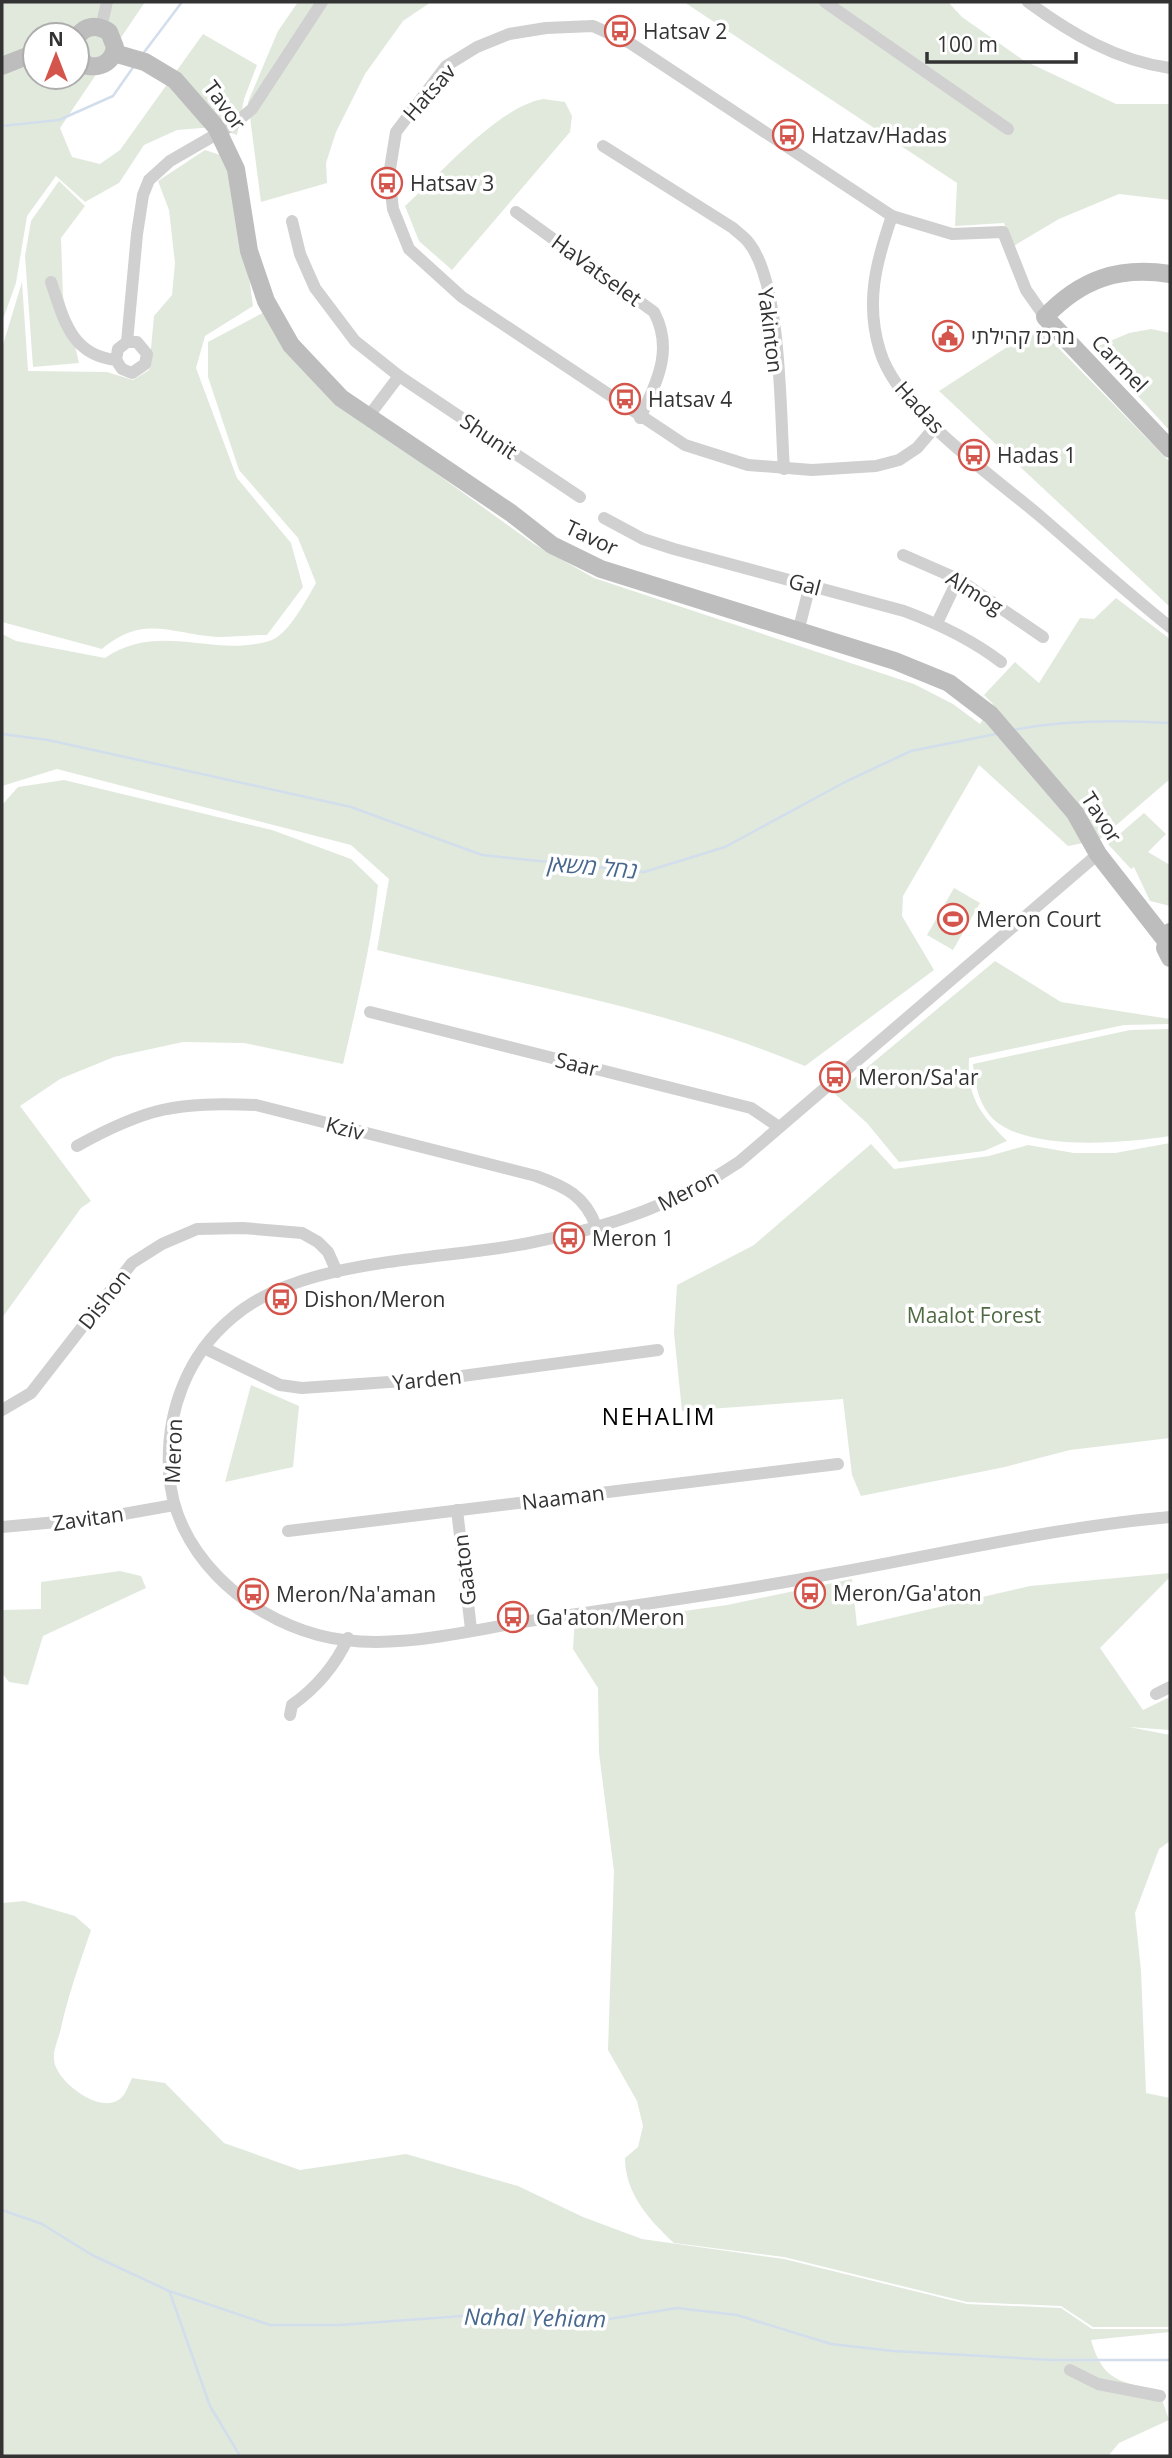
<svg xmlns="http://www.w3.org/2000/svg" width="1172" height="2458" viewBox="0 0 1172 2458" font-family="'Open Sans',Heebo,sans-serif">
<rect width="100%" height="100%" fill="#fff"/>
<g fill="#e1e9dd" fill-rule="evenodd">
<path d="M2,2H145L60,128L72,157L100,164L120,150L203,34L257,65L244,99L237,135L214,127L177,130L144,145L119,183L85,202L56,176L27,216L16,283L2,322ZM35,35H77V77H35Z"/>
<polygon points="298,2 431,2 403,21 365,74 336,132 326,163 327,183 261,202 248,102 278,31"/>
<polygon points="684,2 948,2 962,17 1023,60 1116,104 1170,104 1170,200 1119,194 1059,219 1012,247 1004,223 955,226 957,183"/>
<path d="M543,99L565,102L572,116L570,132L452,270L419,241L405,206C440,174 498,107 543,99Z"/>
<path d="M205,150L236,160V181L253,306L205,336L196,368L237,478L291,543L303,587L267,635C251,635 234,637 217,637C170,634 144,614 102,649L2,622V348L22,282L28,371L107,372L133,380L149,370L154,316L172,295L175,263L169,210L158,181Z"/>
<polygon points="59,181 85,206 61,238 63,296 79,363 33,367 25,256 31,221"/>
<path d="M270,309L376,430L534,544L594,578L914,684L953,704L980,724L993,704L984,695L1015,662L1039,683L1080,618L1094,619L1116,598L1170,639V779L1099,840L1068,846L979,765L903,896L902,916L934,970L805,1066C669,1009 520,984 377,950L389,879L351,845L57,769L2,786V634L16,641L105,658C160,621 212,658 269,641C288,636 306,600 316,583L298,538L239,470L208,377V342Z"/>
<polygon points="1038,327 1170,462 1170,607 939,391"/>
<polygon points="1151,329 1170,333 1170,431 1094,348 1129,333"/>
<path d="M64,780L272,830L351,859L378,885C371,946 357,1004 343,1064L244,1043L183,1042L114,1057L60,1079L20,1106L91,1201L81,1208L2,1318V805L18,787Z"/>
<polygon points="1144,813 1166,834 1148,852 1170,865 1170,906 1150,901 1134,867 1131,869 1108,844"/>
<polygon points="954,888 980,903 953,950 927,935"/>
<path d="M995,961L1061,1002L1170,1019V1024L1124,1025L969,1058C967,1098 980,1113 1007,1141L984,1151L899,1162L867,1123L835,1094Z"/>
<path d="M1170,1029V1136C1126,1143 1028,1152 993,1119C979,1105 974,1082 973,1064L1130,1030Z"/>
<polygon points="1170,1143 1170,1438 1070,1450 1005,1467 861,1496 852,1475 843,1399 682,1411 674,1333 677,1285 754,1245 871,1144 894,1169 989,1156 1028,1145 1074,1153 1115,1153"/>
<polygon points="251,1385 299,1406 293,1467 225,1482"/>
<polygon points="120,1571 141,1576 146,1588 43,1636 28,1685 9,1682 2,1673 2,1610 41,1609 41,1582"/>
<path d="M1170,1573V1577L1100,1648L1143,1710L1170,1697V1730L1129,1727L1170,1735V1841L1159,1849L1135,1913L1141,1971L1146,2093L1170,2098V2327H1093L1061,2306L967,2302L784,2257L674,2243C649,2220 625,2193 625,2158L638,2147L643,2126L637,2101L608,2050L614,1871L599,1753L598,1688L573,1649L575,1617L648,1616L727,1605L852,1579L857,1626L1030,1586Z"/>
<path d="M24,1901L75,1916L91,1930C80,1963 68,1995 61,2028C59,2038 53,2049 54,2059C54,2080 102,2118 122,2097C126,2093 129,2084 132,2078L165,2083L224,2143L300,2170L406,2154L518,2186L583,2217L642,2239L784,2259L967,2304L1061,2308L1092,2329H1170V2332L1091,2340C1103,2382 1120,2381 1159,2391L1169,2420L1119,2443L1108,2456H2V1903Z"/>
</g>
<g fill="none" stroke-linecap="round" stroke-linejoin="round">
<g stroke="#d2deeb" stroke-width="2.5">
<polyline points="142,55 182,2"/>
<polyline points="2,126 59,120 113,96 134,66"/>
<path d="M1013,730C1064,720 1119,720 1170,723"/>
<polyline points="2,734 48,740 351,807 482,855 644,872 725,847 847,781 911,751 996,734"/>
<polyline points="2,2210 42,2224 92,2255 169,2291 270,2325 339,2325 476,2315 603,2320 677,2308 737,2315 831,2344 893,2351 1052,2360 1170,2360"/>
<polyline points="170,2293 210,2406 240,2456"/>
</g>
<g stroke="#d0d0d0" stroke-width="12">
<polyline points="825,2 1008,129"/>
<path d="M1028,2C1070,33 1117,61 1170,68"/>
<polyline points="101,28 107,2"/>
<path d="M603,146L733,228C738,233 745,237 749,243C782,285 780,414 784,469"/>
<path d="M516,212L654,312C674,350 657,381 640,418"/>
<path d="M892,216C876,262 865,303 880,351C898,411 993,476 1041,517C1084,554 1126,592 1170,627"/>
<polyline points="292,221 300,254 315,288 355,341 399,376 580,497"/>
<path d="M51,282C64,320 71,355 116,360L122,369L132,373L145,364L147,354L137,342H127L118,349L116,360"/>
<polyline points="127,342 137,234 143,195 149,180 170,161 234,124 252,109 322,2"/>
<polyline points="368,417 399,376"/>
<polyline points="935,427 917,448 899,460 876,466 812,470 748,465 685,445 462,297 409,249 393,209 389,175 396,132 446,66 477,47 509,34 546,28 593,26 630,43 892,216 952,234 1003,232 1026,290 1045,317"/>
<path d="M604,518L643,539L674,549L904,611C939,624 971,639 1001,662"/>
<polyline points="903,555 958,579 1043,637"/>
<polyline points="937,623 958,579"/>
<polyline points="798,632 810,585"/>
<path d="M1098,854L739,1162C676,1205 604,1229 529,1243C440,1261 303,1257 233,1317C187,1355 166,1412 169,1471C173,1551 243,1615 318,1635C389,1654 471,1629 542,1619C638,1605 735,1592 830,1574C943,1554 1056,1527 1170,1517"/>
<polyline points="370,1012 751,1108 779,1127"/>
<path d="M77,1146C147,1107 177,1102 256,1105L536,1176C566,1187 585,1196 596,1226"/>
<polyline points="204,1348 280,1385 302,1388 447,1378 658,1350"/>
<polyline points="2,1410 31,1393 132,1263 162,1244 197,1229 243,1228 302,1233 318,1242 328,1252 337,1272"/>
<polyline points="457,1510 471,1629"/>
<polyline points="2,1527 101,1518 174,1505"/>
<polyline points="288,1531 838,1464"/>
<polyline points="1156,1694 1170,1687"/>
<path d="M290,1715L292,1705C316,1688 336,1664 348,1638"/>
<polyline points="1070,2370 1098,2384 1160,2396"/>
</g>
<g stroke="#bdbdbd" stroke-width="18">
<path d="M77,37C85,25 97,24 109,32L115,47C113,61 103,68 88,66L77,56"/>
<polyline points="114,53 145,62 175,80 216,127 236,169 249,251 266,301 291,345 341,398 511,513 552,545 601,569 895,661 949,683 991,715 1075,813 1098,854 1166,941"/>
<polyline points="2,66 35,53"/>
<path d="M1170,274C1119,266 1081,279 1045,317L1170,449"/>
<polyline points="1170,932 1165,948 1170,958"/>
</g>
</g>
<defs>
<g id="bus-ring" transform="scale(1.575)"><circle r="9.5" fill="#fff" stroke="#d4554b" stroke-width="1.5"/><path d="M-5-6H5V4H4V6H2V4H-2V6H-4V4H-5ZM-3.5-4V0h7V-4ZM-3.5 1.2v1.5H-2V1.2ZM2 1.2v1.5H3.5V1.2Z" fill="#d4554b"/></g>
<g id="civic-ring" transform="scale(1.575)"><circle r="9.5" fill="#fff" stroke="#d4554b" stroke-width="1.5"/><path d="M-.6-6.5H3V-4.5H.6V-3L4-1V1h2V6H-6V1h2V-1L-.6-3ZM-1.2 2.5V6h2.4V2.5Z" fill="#d4554b"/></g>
<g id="stadium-ring" transform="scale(1.575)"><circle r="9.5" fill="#fff" stroke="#d4554b" stroke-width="1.5"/><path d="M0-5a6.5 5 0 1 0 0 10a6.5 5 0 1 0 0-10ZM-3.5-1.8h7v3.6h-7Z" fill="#d4554b"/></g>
</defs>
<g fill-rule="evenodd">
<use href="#bus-ring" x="620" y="31"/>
<use href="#bus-ring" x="788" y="135"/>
<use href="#bus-ring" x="387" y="183"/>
<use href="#civic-ring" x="948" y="336"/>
<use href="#bus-ring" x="625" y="399"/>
<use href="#bus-ring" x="974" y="455"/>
<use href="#stadium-ring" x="953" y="919"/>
<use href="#bus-ring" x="835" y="1077"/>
<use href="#bus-ring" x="569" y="1238"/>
<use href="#bus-ring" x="281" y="1299"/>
<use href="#bus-ring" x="810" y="1593"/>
<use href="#bus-ring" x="253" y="1594"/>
<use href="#bus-ring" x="513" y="1617"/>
</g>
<g text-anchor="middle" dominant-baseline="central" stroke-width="7" stroke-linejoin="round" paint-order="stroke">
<g font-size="21" fill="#333" stroke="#fff" text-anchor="start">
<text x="643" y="31">Hatsav 2</text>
<text x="811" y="135">Hatzav/Hadas</text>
<text x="410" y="183">Hatsav 3</text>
<text x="971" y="336">מרכז קהילתי</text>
<text x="648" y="399">Hatsav 4</text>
<text x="997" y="455">Hadas 1</text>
<text x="976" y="919">Meron Court</text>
<text x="858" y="1077">Meron/Sa'ar</text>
<text x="592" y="1238">Meron 1</text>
<text x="304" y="1299">Dishon/Meron</text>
<text x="833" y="1593">Meron/Ga'aton</text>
<text x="276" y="1594">Meron/Na'aman</text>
<text x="536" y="1617">Ga'aton/Meron</text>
</g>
<g font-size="21" fill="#333" stroke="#fff">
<text transform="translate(429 92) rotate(-49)">Hatsav</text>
<text transform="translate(225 105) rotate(54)">Tavor</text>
<text transform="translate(597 270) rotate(36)">HaVatselet</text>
<text transform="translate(771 330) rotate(83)">Yakinton</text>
<text transform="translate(1120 363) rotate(46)">Carmel</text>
<text transform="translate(920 407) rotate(48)">Hadas</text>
<text transform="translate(489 436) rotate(34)">Shunit</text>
<text transform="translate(592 537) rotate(25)">Tavor</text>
<text transform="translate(805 584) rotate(15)">Gal</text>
<text transform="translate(975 592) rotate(32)">Almog</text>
<text transform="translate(1102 817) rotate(57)">Tavor</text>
<text transform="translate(577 1064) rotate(14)">Saar</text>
<text transform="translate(345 1128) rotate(14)">Kziv</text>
<text transform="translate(688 1190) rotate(-27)">Meron</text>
<text transform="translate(104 1299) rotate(-52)">Dishon</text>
<text transform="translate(427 1379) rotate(-6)">Yarden</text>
<text transform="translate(173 1451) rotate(-88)">Meron</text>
<text transform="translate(563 1497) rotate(-7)">Naaman</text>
<text transform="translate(88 1518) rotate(-8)">Zavitan</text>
<text transform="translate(464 1570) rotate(-97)">Gaaton</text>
</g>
<g font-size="21" fill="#506b44" stroke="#fff">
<text x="974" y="1315">Maalot Forest</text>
</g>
<g font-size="23" font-style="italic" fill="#48688e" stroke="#fff">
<text transform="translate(593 866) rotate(5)">נחל משאן</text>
<text transform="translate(535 2317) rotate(1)">Nahal Yehiam</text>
</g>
<g font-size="23" letter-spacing="2" fill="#000" stroke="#fff">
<text x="659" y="1416">NEHALIM</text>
</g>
</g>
<rect width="1172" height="2458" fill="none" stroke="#333333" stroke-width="7"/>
<g transform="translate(56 56)"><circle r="33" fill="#ffffff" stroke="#adadad" stroke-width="2"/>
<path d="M0-5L12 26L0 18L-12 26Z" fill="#d4554b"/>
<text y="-10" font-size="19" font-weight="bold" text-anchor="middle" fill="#333333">N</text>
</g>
<path d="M927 52v10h149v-10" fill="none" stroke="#333333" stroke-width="3.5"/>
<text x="937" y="52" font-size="21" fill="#333333" stroke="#ffffff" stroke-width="5" paint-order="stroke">100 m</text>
</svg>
